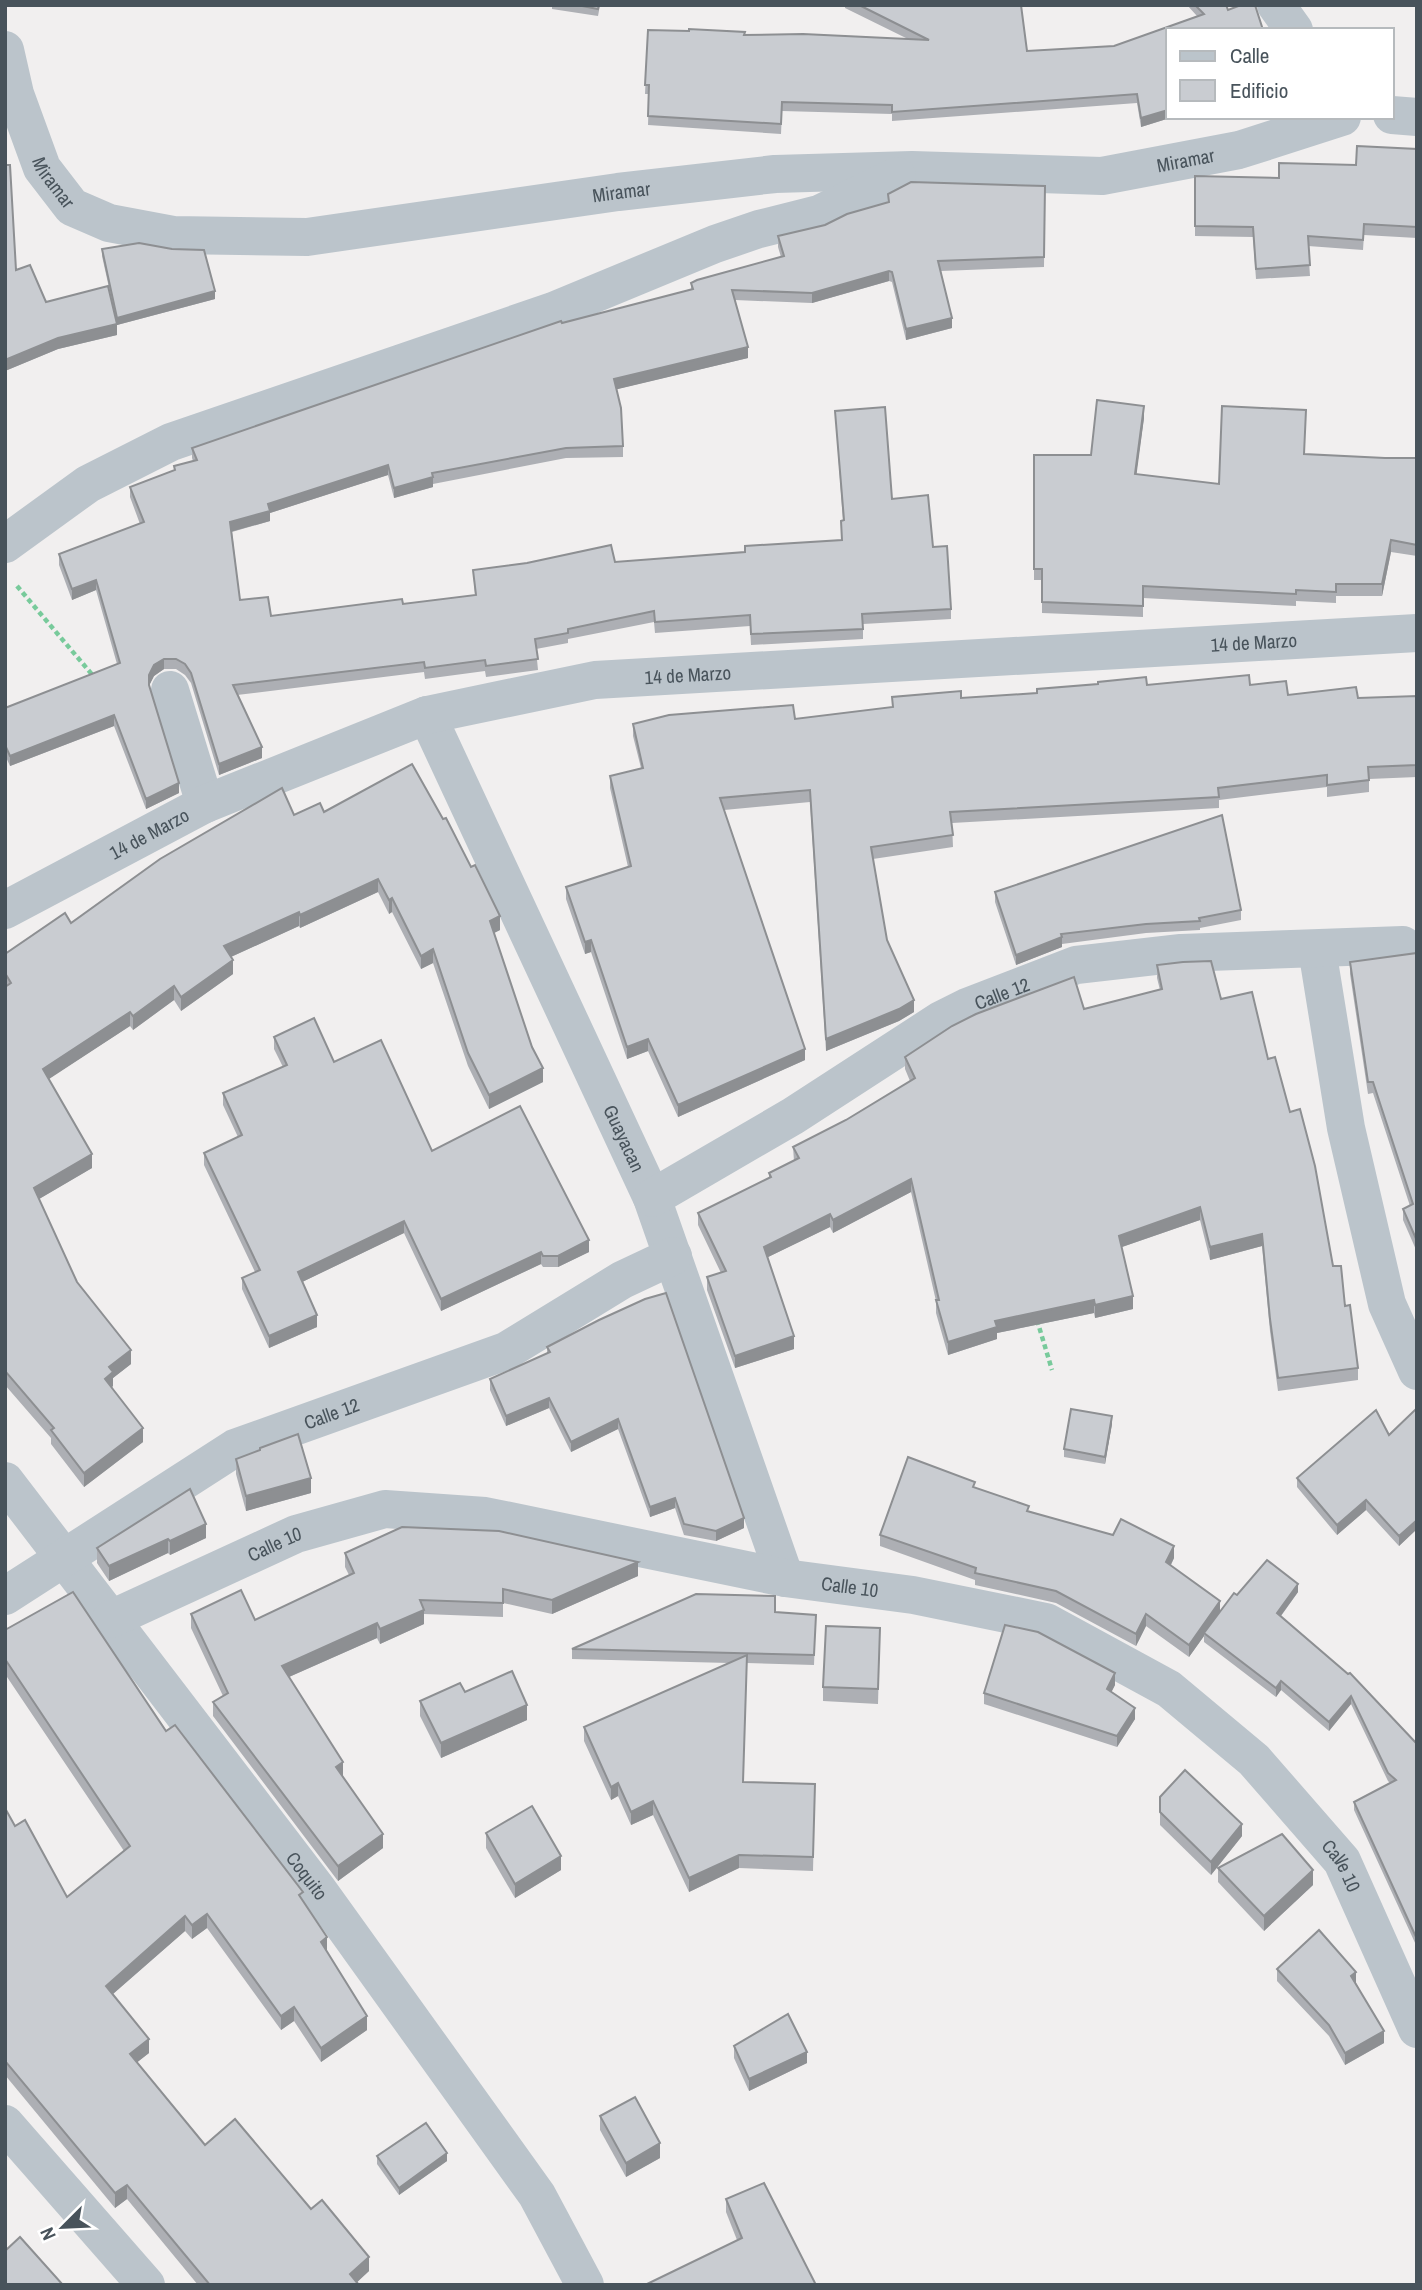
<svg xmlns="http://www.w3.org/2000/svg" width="1422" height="2290" viewBox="0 0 1422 2290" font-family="'Archivo Narrow',sans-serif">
<rect width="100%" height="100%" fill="#f1efef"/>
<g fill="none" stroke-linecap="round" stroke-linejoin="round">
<g stroke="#78ca9b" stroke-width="4.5" stroke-dasharray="5 3.5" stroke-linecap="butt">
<polyline points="17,586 95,678"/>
<polyline points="1037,1320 1052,1370"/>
</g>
<g stroke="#bbc4cb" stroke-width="38">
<polyline points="1276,5 1294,30"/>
<path id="s1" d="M5,50L15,94L42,168L72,207L109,223L173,235L307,237L618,192L775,174L912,170L1102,176L1239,150L1342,117"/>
<polyline points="1392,115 1417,117"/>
<polyline points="5,544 88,484 171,442 553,311 715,244 759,229 819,214 897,176"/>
<polyline points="170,690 205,804"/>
<path id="s2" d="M427,715L652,1198L785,1578"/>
<path id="s3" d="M5,910L205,804L427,715L595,680L1417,633"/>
<polyline points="1317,949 1346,1128 1387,1304 1417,1371"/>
<path id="s4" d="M652,1198L793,1116L941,1020L967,1007L1076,965L1181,953L1403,945"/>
<path id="s5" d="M5,1481L318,1890L537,2195L585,2285"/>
<path id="s6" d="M5,1596L235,1448L506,1351L622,1280L673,1256"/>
<path id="s7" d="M111,1619L296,1534L385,1509L485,1516L785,1578L913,1595L1046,1622L1169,1689L1254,1760L1342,1861L1417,2029"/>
<polyline points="5,2124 146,2285"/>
</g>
</g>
<g fill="#adafb4">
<polygon points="552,5 600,5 598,16 552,9"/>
<polygon points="845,5 1021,5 1027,51 1114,46 1197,16 1187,5 1226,5 1168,117 1173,117 1141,127 1137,103 892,121 892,114 782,111 781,134 648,125 649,94 645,94 648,30 745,35 908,39 845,8"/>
<polygon points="1417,149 1417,238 1364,235 1363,250 1308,246 1310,276 1256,279 1253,237 1195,236 1195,176 1279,178 1356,165"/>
<polygon points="5,159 16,270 46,302 113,306 102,256 102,249 215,299 117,325 117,335 58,349 5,371"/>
<polygon points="1045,186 1044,267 941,271 952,328 906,340 892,282 889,281 812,303 735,300 748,358 617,389 623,446 623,457 566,458 433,484 433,487 394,498 388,475 270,513 270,521 232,532 240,600 271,616 403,604 475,595 473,570 615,562 745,552 841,540 841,521 843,521 835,411 892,499 933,547 951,609 951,619 863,624 863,639 751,645 750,626 655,633 654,622 568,639 568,643 536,649 538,670 486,677 485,671 425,679 424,672 237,695 262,758 219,775 191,683 185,675 176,669 164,669 154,676 149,685 179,793 146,809 114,726 10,766 5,755 5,708 117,664 96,590 72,600 59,565 59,554 140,524 130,497 130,487 174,470 174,466 193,461 192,458 192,448 562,323 691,290 691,283 781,257 778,247 778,236 825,225 888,202 888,194"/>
<polygon points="1144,418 1136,474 1219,484 1305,454 1385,458 1417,458 1417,556 1391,552 1382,596 1336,596 1336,603 1296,601 1296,606 1143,598 1143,617 1042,613 1042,580 1034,580 1034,455 1091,455"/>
<polygon points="1147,685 1250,685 1288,695 1358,698 1417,696 1417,777 1369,779 1369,792 1327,797 1327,787 1219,800 1219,808 952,823 953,847 873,859 887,940 914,1012 899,1021 826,1051 810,802 724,810 805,1060 678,1117 648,1051 627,1059 591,952 585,954 566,899 566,887 628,867 610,788 610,776 641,768 633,736 633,724 795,719 892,708 892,697 961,698"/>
<polygon points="324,812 500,930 494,933 543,1082 489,1109 468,1066 433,963 421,969 392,912 389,914 378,892 300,928 299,926 231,957 233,974 181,1011 174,1000 133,1030 130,1026 48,1079 92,1168 39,1199 77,1282 131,1364 113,1378 113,1386 112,1387 143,1442 84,1487 51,1444 51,1438 5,1385 5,954 294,815"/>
<polygon points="995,892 1241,910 1241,920 1200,928 1200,930 1146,933 1062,944 1062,947 1016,965 995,902"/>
<polygon points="1417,953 1417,1252 1403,1220 1403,1209 1410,1206 1373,1093 1368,1094 1350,974 1350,962"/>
<polygon points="1157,965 1221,999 1268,1059 1290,1112 1345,1306 1358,1368 1358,1380 1278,1391 1270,1331 1262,1246 1210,1260 1200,1220 1122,1247 1133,1309 1095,1318 1094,1313 997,1333 997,1339 948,1355 936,1313 936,1301 911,1192 833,1233 830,1227 768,1257 794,1349 735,1368 707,1290 707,1277 721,1273 698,1225 698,1213 769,1178 769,1173 794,1161 793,1147 846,1120 910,1081 905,1069 905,1057 1160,990 1157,978"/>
<polygon points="274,1037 334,1062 432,1151 589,1252 558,1267 543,1267 541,1264 441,1311 404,1233 302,1282 317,1327 269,1348 242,1289 242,1278 255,1272 204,1165 204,1153 238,1137 223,1105 223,1093 283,1067 274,1049"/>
<polygon points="547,1347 744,1528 716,1541 684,1535 675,1508 650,1517 618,1429 571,1452 549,1408 506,1426 490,1390 490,1379 547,1354"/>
<polygon points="1417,1408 1417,1529 1399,1546 1366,1510 1337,1535 1297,1487 1297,1478 1389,1435"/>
<polygon points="1112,1424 1105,1464 1064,1457 1064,1449"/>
<polygon points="260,1448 311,1493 246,1511 236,1474 236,1459 260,1451"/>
<polygon points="975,1488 1029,1511 1174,1558 1171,1565 1220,1612 1237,1595 1298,1592 1281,1616 1417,1744 1416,1945 1354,1810 1354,1802 1390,1783 1388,1781 1351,1704 1329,1731 1281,1690 1276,1697 1204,1642 1204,1636 1189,1657 1146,1626 1136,1646 1056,1603 975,1585 975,1580 880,1546 880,1535"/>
<polygon points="190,1489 206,1538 170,1555 168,1553 109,1581 97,1563 97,1548"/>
<polygon points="345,1553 638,1576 552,1614 503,1603 503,1617 424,1614 424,1624 380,1644 377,1638 289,1677 343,1777 383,1848 338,1881 213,1716 213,1702 223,1696 191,1628 191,1614 255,1620 349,1575 345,1567"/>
<polygon points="775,1612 816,1615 814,1665 747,1663 743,1782 815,1784 813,1871 739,1868 689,1892 653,1815 631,1825 618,1796 611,1800 584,1741 584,1727 729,1663 572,1659 572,1649"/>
<polygon points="880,1628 878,1704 823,1701 823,1687"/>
<polygon points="5,1630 166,1731 303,1901 327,1952 367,2030 321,2062 294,2021 281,2030 207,1928 192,1939 185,1931 113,1994 149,2053 137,2062 205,2145 311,2209 369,2271 357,2282 359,2285 198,2285 127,2199 115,2208 5,2075 5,1808 15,1826 67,1897 124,1851 5,1674"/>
<polygon points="1115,1685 1111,1692 1135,1719 1117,1747 984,1704 984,1693"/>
<polygon points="465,1692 527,1720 441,1758 420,1716 420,1701"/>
<polygon points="1160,1797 1242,1836 1211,1875 1160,1825"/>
<polygon points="486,1833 561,1870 515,1898 486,1848"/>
<polygon points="1218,1868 1313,1885 1264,1931 1218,1882"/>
<polygon points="1277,1969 1356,1983 1384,2043 1345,2065 1329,2036 1277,1981"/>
<polygon points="734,2046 807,2063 749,2091 734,2058"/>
<polygon points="600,2116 660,2158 626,2177 600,2130"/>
<polygon points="377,2156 447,2161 399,2195 377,2164"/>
<polygon points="726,2199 816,2285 737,2240 726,2212"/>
</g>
<g fill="#8d8f92">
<polygon points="1168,110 1168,117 1173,117 1141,127 1141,118"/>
<polygon points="889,271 889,281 812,303 812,293"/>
<polygon points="215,291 215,299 117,325 117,335 58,349 5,371 5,360 58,338 117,324 117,318"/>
<polygon points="952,318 952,328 906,340 906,329"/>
<polygon points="748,347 748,358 614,390 614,379"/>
<polygon points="1144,406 1144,418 1135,486 1135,474"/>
<polygon points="388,465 388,475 270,513 270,521 230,532 230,522 268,504"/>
<polygon points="433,477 433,487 394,498 394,488"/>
<polygon points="1391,540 1391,552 1382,596 1382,584"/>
<polygon points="96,580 96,590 72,600 72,589"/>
<polygon points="164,659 164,669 154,676 149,686 149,675 154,665"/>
<polygon points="114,715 114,726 10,766 10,756"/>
<polygon points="262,747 262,758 219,775 219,764"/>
<polygon points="179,783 179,793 146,809 146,799"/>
<polygon points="378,879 378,892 300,928 300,915"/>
<polygon points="392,898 392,912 389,914 389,900"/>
<polygon points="299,912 299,926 224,960 224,946"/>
<polygon points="500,916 500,930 490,935 490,921"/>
<polygon points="1062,937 1062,947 1016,965 1016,955"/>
<polygon points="591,940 591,952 585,954 585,942"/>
<polygon points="433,949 433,963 421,969 421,956"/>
<polygon points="233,960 233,974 181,1011 181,997"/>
<polygon points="174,986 174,1000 133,1030 133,1016"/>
<polygon points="914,1000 914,1012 899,1021 826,1051 826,1039"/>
<polygon points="130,1012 130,1026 43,1083 43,1069"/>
<polygon points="648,1039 648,1051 627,1059 627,1047"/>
<polygon points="805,1049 805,1060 678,1117 678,1105"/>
<polygon points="543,1068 543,1082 489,1109 489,1095"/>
<polygon points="92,1154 92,1168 34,1202 34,1188"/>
<polygon points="911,1179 911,1192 833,1233 833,1220"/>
<polygon points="1200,1207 1200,1220 1119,1248 1119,1236"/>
<polygon points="830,1214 830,1227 764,1259 764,1247"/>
<polygon points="404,1221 404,1233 298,1284 298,1272"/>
<polygon points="1262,1234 1262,1246 1210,1260 1210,1247"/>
<polygon points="589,1240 589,1252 558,1267 558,1256"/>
<polygon points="541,1252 541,1264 441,1311 441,1299"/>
<polygon points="1133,1296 1133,1309 1095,1318 1095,1305"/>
<polygon points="1094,1300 1094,1313 997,1333 997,1339 948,1355 948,1342 995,1321"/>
<polygon points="317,1315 317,1327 269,1348 269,1336"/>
<polygon points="794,1336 794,1349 735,1368 735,1356"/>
<polygon points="131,1350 131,1364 113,1378 113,1386 105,1393 105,1379 109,1367"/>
<polygon points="549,1398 549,1408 506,1426 506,1416"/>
<polygon points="1112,1416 1112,1424 1105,1464 1105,1457"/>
<polygon points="618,1419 618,1429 571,1452 571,1442"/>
<polygon points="143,1428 143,1442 84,1487 84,1473"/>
<polygon points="311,1478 311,1493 246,1511 246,1496"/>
<polygon points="675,1498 675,1508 650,1517 650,1507"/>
<polygon points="1366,1500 1366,1510 1337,1535 1337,1525"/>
<polygon points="744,1518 744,1528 716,1541 716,1531"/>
<polygon points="1417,1520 1417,1529 1399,1546 1399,1536"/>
<polygon points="206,1524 206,1538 170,1555 170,1541"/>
<polygon points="168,1539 168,1553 109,1581 109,1566"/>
<polygon points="1174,1546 1174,1558 1166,1574 1166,1562"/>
<polygon points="638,1562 638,1576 552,1614 552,1600"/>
<polygon points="1298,1584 1298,1592 1277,1621 1277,1613"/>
<polygon points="1220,1601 1220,1612 1204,1633 1204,1636 1189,1657 1189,1645"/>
<polygon points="424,1610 424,1624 380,1644 380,1629"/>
<polygon points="1146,1614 1146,1626 1136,1646 1136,1634"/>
<polygon points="377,1623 377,1638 282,1680 282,1666"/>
<polygon points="1115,1673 1115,1685 1107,1701 1107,1689"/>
<polygon points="1281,1681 1281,1690 1276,1697 1276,1688"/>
<polygon points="1351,1696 1351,1704 1329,1731 1329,1722"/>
<polygon points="527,1705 527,1720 441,1758 441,1743"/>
<polygon points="1135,1708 1135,1719 1117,1747 1117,1736"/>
<polygon points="343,1762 343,1777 336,1782 336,1767"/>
<polygon points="618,1783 618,1796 611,1800 611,1787"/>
<polygon points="653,1801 653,1815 631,1825 631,1812"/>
<polygon points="1242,1824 1242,1836 1211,1875 1211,1862"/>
<polygon points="383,1834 383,1848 338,1881 338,1866"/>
<polygon points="739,1855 739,1868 689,1892 689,1878"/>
<polygon points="561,1856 561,1870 515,1898 515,1884"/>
<polygon points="1313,1870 1313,1885 1264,1931 1264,1916"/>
<polygon points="207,1914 207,1928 192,1939 192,1925"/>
<polygon points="185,1916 185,1931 106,2000 106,1986"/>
<polygon points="327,1937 327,1951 321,1956 321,1942"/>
<polygon points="1356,1972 1356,1983 1351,1988 1351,1976"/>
<polygon points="294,2007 294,2021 281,2030 281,2016"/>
<polygon points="367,2016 367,2030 321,2062 321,2048"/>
<polygon points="1384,2031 1384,2043 1345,2065 1345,2053"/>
<polygon points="149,2039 149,2053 130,2068 130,2054"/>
<polygon points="807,2052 807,2063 749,2091 749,2079"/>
<polygon points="660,2143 660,2158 626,2177 626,2163"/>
<polygon points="447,2153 447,2161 399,2195 399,2188"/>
<polygon points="127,2185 127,2199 115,2208 115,2193"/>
<polygon points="369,2257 369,2271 354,2285 350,2274"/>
</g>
<g fill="#c9ccd1" stroke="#8d8f92" stroke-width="2">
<polygon points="577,5 599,5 598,9"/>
<polygon points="859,5 1021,5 1027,51 1114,46 1204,14 1195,5 1226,5 1228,10 1241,5 1255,5 1263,30 1168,30 1168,110 1141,118 1137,94 892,112 892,105 782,102 781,124 648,116 649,85 645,85 648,30 689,31 689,29 745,32 744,35 803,34 929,40"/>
<polygon points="1357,146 1417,149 1417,227 1364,224 1363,240 1308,236 1310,265 1256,269 1253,227 1195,226 1195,176 1279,178 1279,163 1356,165"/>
<polygon points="5,159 6,165 10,165 16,270 30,265 46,302 108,286 117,324 58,338 5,360"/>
<polygon points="911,182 1045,186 1044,257 938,261 952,318 906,329 892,272 889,271 812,293 732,290 748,347 614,379 621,408 623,446 566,448 432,473 433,477 394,488 388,465 268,504 270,511 230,522 240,600 268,597 271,616 402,599 403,604 476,595 473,570 527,563 611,545 615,562 745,552 745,546 842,540 841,521 844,520 835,411 885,407 892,499 928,495 933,547 947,546 951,609 862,614 863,629 751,634 750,615 655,622 654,611 568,629 568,633 535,639 538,659 486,666 485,660 425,668 424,662 233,685 262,747 219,764 191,673 185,664 176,659 164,659 154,665 149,675 149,685 179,783 146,799 114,715 10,756 5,745 5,708 120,663 96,580 72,589 59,554 144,522 130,487 175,470 174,466 197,460 192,448 561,321 562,323 693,289 691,283 697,280 784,256 778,236 825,225 847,214 889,202 888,194"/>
<polygon points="139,243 172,249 204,250 215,291 117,318 102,249"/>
<polygon points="1097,400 1144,406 1135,474 1219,484 1222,406 1306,410 1304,454 1385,458 1417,458 1417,545 1391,540 1382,584 1336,584 1336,592 1296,590 1296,594 1143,586 1143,606 1042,602 1042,569 1034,569 1034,455 1091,455"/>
<polygon points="1249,675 1250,685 1286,681 1288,695 1356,687 1358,698 1417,696 1417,765 1368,767 1369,780 1327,785 1327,775 1218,788 1219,797 950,812 953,835 871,847 887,940 914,1000 899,1009 826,1039 810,790 720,798 805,1049 678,1105 648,1039 627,1047 591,940 585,942 566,887 631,866 610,776 643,768 633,724 669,715 793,705 795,719 893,707 892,697 961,691 961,698 1037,693 1037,689 1098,684 1098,682 1146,677 1147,685"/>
<polygon points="412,764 443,819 446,818 471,867 475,865 500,916 490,921 532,1047 543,1068 489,1095 468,1053 433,949 421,956 392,898 389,900 378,879 300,915 299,912 224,946 233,960 181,997 174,986 133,1016 130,1012 43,1069 92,1154 34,1188 77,1282 131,1350 109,1367 113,1372 105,1379 143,1428 84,1473 51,1430 54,1428 5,1371 5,987 11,983 5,973 5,954 65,913 71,923 160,859 282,788 294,815 320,803 324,812"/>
<polygon points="1222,815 1241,910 1199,918 1200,921 1146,924 1061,934 1062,937 1016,955 995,892"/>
<polygon points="1417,953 1417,1241 1403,1209 1413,1204 1373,1082 1368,1082 1350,962"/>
<polygon points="1211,961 1221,999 1252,992 1268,1059 1275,1057 1290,1112 1300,1109 1315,1166 1333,1266 1341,1266 1345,1306 1350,1305 1358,1368 1278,1378 1270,1319 1262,1234 1210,1247 1200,1207 1119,1236 1133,1296 1095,1305 1094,1300 995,1321 997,1327 948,1342 936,1300 939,1300 911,1179 833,1220 830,1214 764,1247 794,1336 735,1356 707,1277 726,1271 698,1213 771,1177 769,1173 799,1158 793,1147 846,1120 915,1078 905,1057 952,1026 976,1014 1074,977 1084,1009 1162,989 1157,965 1183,962"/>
<polygon points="314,1018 334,1062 381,1040 432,1151 520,1106 589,1240 558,1256 543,1256 541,1252 441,1299 404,1221 298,1272 317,1315 269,1336 242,1278 260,1270 204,1153 242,1135 223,1093 287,1065 274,1037"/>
<polygon points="666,1293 744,1518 716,1531 684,1524 675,1498 650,1507 618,1419 571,1442 549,1398 506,1416 490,1379 550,1352 547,1347 599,1320 645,1299"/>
<polygon points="1417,1408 1417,1520 1399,1536 1366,1500 1337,1525 1297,1478 1376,1410 1389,1435"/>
<polygon points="1071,1409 1112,1416 1105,1457 1064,1449"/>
<polygon points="298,1434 311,1478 246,1496 236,1459 260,1450 260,1448"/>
<polygon points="908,1457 975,1482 973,1487 1029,1506 1027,1511 1113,1535 1121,1519 1174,1546 1166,1562 1220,1601 1189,1645 1146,1614 1136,1634 1056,1591 975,1573 976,1568 880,1535"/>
<polygon points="190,1489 206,1524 170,1541 168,1539 109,1566 97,1548"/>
<polygon points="402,1527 499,1531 638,1562 552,1600 503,1589 503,1603 420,1600 424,1610 380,1629 377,1623 282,1666 343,1762 336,1767 383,1834 338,1866 213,1702 228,1693 191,1614 241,1590 255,1620 354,1573 345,1553"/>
<polygon points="1267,1560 1298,1584 1277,1613 1348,1674 1350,1673 1417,1744 1416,1937 1354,1802 1396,1780 1388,1773 1351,1696 1329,1722 1281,1681 1276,1688 1204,1633 1234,1593 1237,1595"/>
<polygon points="73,1592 166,1731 175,1725 303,1892 299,1895 327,1937 321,1942 367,2016 321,2048 294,2007 281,2016 207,1914 192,1925 185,1916 106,1986 149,2039 130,2054 205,2145 235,2119 311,2209 322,2200 369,2257 350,2274 359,2285 210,2285 127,2185 115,2193 5,2061 5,1808 15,1826 25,1820 67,1897 130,1846 5,1659 5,1630"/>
<polygon points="696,1594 775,1596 775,1612 816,1615 814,1655 572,1649"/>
<polygon points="1005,1625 1038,1632 1115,1673 1107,1689 1135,1708 1117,1736 984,1693"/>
<polygon points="826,1626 880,1628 878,1689 823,1687"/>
<polygon points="747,1655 743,1782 815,1784 813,1857 739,1855 689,1878 653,1801 631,1812 618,1783 611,1787 584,1727"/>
<polygon points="512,1671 527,1705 441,1743 420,1701 460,1683 465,1692"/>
<polygon points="1185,1770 1242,1824 1211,1862 1160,1812 1160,1797"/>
<polygon points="532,1806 561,1856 515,1884 486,1833"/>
<polygon points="1282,1834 1313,1870 1264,1916 1218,1868"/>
<polygon points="1319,1930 1356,1972 1351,1976 1384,2031 1345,2053 1329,2025 1277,1969"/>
<polygon points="788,2014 807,2052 749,2079 734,2046"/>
<polygon points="635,2097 660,2143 626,2163 600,2116"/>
<polygon points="426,2123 447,2153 399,2188 377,2156"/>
<polygon points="764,2183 816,2285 645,2285 742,2238 726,2199"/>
<polygon points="20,2237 63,2285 5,2285 5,2251"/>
</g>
<g text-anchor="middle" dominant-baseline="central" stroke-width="5" stroke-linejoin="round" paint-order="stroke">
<g font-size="19" fill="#48535b" stroke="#fff">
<text stroke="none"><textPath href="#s1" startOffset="1297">Miramar</textPath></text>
<text stroke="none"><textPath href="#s1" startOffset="142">Miramar</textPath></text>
<text stroke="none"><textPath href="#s1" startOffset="730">Miramar</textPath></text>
<text stroke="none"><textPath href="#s3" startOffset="1297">14 de Marzo</textPath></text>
<text stroke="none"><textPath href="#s3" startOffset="730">14 de Marzo</textPath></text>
<text stroke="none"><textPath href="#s3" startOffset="163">14 de Marzo</textPath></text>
<text stroke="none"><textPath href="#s4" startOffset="406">Calle 12</textPath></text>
<text stroke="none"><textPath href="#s2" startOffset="467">Guayacan</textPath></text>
<text stroke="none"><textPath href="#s6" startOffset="376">Calle 12</textPath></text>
<text stroke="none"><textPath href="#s7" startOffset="180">Calle 10</textPath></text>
<text stroke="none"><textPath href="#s7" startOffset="768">Calle 10</textPath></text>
<text stroke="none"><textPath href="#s7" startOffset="1356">Calle 10</textPath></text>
<text stroke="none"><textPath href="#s5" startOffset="497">Coquito</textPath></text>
</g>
</g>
<rect width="1422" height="2290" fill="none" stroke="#48535b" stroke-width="14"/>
<rect x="1166" y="28" width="228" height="91" fill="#ffffff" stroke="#b6babd" stroke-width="2"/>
<rect x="1180" y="51" width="35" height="10" fill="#bbc4cb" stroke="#b6babd" stroke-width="2"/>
<text x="1230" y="63" font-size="21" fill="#48535b">Calle</text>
<rect x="1180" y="80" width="35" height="21" fill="#c9ccd1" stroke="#b6babd" stroke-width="2"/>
<text x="1230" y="98" font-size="21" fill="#48535b">Edificio</text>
<g transform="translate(63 2227) rotate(246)" stroke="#ffffff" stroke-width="5" paint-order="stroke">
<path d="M0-5L12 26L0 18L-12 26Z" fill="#48535b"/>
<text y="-10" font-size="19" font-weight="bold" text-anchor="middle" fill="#48535b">N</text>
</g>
</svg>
